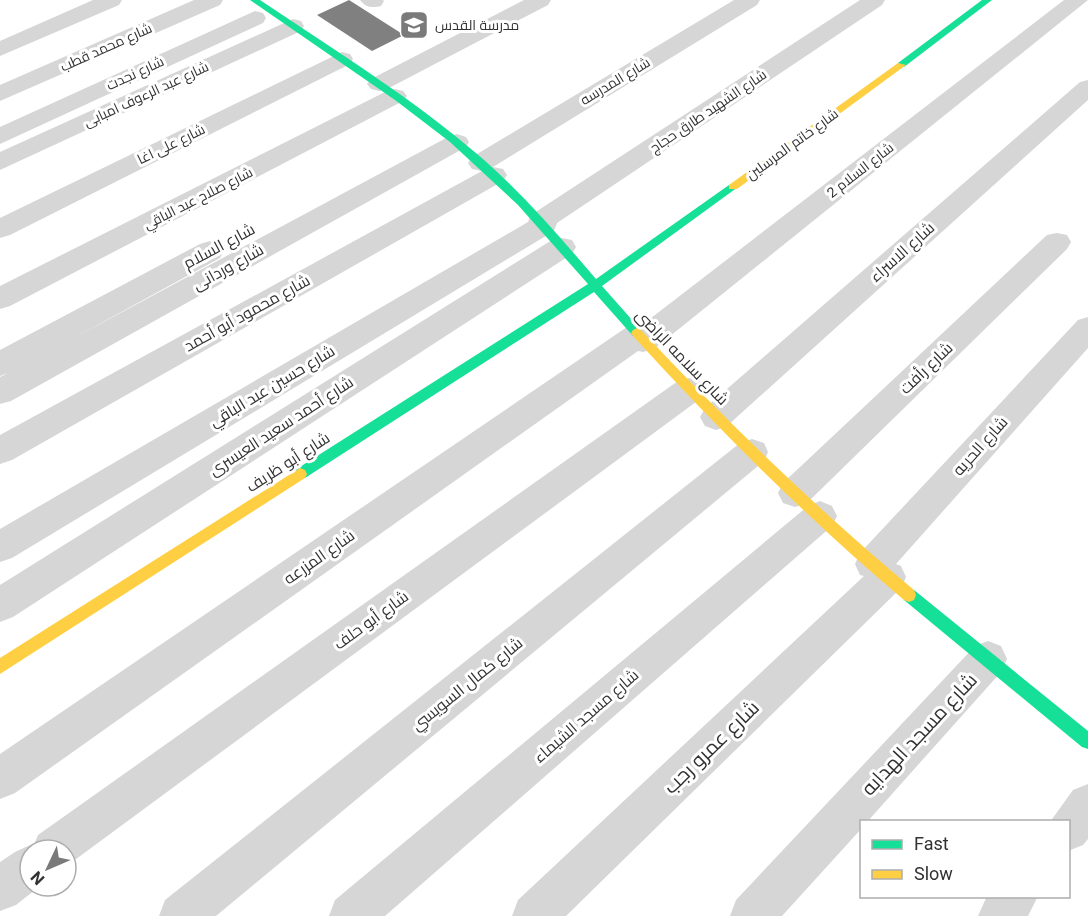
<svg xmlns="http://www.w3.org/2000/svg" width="1088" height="916" viewBox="0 0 1088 916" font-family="Roboto,Cairo,sans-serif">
<rect width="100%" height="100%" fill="#fff"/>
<polygon fill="#808080" points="349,0 404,35 372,51 317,15"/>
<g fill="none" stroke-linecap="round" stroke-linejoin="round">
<g fill="#d6d6d6" fill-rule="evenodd">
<polygon points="93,0 122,0 119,5 0,56 0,41"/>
<polygon points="194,0 223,0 220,5 0,101 0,85"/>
<path d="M360,0H383L384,1L381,6C372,8 366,8 360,0Z"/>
<polygon points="524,0 551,0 548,5 387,89 379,91 371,89 367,84 371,79"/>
<polygon points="734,0 760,0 757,5 493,167 503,169 507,175 503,181 12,460 0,464 0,435 482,171 472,169 468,163 472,157"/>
<polygon points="860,0 885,0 882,5 557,223 554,231 12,558 0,562 0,529 528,222 531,215"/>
<polygon points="1064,0 1088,0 654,349 643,352 638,351 15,793 0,799 0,754 627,327 638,324 642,325"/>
<polygon points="255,11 263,13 266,18 263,23 0,144 0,127"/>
<polygon points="293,19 301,21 304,26 301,31 0,170 0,152"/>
<polygon points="342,52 350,54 353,59 350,64 10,235 0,238 0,218"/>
<polygon points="1088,80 1088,100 727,426 716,430 705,426 700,417 705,408 1080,82"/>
<polygon points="395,89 403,91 407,96 403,101 10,306 0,309 0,286 387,91"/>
<polygon points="457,134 466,137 469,142 466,147 11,401 0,404 0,377 8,373 0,376 0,350 200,244 210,241 220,244 224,251 220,258 70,340 448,137"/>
<polygon points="1057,233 1067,235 1071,242 1067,249 807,503 795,507 783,503 778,493 783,483 1047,235"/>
<polygon points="562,238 572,240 576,247 572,254 13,617 0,622 0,585 552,240"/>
<polygon points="1088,317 1088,348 896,564 901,566 906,577 901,588 566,916 512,916 518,900 864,576 860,575 855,564 860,553 1078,320"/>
<polygon points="689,378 700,381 705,390 700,399 68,865 66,866 66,850 30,850 30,886 40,886 16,905 0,911 0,862 15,852 30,845 33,847 38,835 678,381"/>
<polygon points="752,439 764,443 768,452 764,461 216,916 159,916 165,900 740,443"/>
<polygon points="820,501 832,506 837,516 832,526 385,916 329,916 335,900 808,506"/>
<polygon points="988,641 1001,646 1007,659 1001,672 867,822 862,822 862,828 782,916 730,916 736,900 975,646"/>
<polygon points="1088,784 1088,839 1083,845 1068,851 1068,822 1050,822 1073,790"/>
<polygon points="987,896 1038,896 1028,916 978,916"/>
</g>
<g fill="#16e098" fill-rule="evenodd">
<path d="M250,0H260C336,51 414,99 483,159C524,195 560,237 596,279L729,185L733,184L738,187L602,286L641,330L643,333L641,336H633L594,292L305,478H295L293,474L295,470L588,284L518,205L450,142L395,100Z"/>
<polygon points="982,0 992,0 904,67 898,67 898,63"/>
<polygon points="909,588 914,590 1088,731 1088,749 1082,747 904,600 902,595 904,590"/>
</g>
<g fill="#ffcf43" fill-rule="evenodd">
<polygon points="898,63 906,65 737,189 729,189 729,185"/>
<path d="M637,328L641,330C727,422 817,509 914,590L916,595L914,600L909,602L904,600C807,518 718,429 633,336L631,333L633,330Z"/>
<polygon points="300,468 305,470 307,474 305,478 0,674 0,658"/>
</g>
</g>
<defs>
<g id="school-square" transform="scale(1.5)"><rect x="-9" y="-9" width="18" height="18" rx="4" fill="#7a7a7a" stroke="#fff"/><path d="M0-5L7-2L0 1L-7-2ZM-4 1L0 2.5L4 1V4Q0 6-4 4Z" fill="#fff"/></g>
</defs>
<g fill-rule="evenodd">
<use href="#school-square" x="414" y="25"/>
</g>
<g text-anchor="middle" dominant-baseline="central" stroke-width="6" stroke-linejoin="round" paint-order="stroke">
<g font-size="14" fill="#323232" stroke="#fff" text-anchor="start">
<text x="435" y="25">مدرسة القدس</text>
</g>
<g font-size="14" fill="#323232" stroke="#fff">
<text transform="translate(106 47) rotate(-24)">شارع محمد قطب</text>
<text transform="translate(135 73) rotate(-25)">شارع نجدت</text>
<text transform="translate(615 81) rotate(-31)">شارع المدرسه</text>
<text transform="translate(146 94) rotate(-25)">شارع عبد الرءوف امبابى</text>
<text transform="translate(708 111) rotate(-34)">شارع الشهيد طارق حجاج</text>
<text transform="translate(171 144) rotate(-26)">شارع على اغا</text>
<text transform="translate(792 144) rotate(-36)">شارع خاتم المرسلين</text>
<text transform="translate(860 170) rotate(-38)">شارع السلام 2</text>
<text transform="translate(198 198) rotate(-27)">شارع صلاح عبد الباقي</text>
</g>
<g font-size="16" fill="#323232" stroke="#fff">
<text transform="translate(219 246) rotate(-28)">شارع السلام</text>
<text transform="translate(902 252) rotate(-42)">شارع الاسراء</text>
<text transform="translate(228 267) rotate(-29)">شارع وردانى</text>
<text transform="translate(247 313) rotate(-29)">شارع محمود أبو أحمد</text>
<text transform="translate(682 357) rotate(46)">شارع سلامه الراضى</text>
<text transform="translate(926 368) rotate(-44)">شارع رأفت</text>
<text transform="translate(272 386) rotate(-31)">شارع حسين عبد الباقي</text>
<text transform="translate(281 426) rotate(-33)">شارع أحمد سعيد العيسرى</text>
<text transform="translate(980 446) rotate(-48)">شارع الحريه</text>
<text transform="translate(288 462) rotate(-33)">شارع أبو ظريف</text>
<text transform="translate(319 557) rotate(-35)">شارع المزرعه</text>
<text transform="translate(371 620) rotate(-36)">شارع أبو حلف</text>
<text transform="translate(467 684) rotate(-39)">شارع كمال السويسي</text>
<text transform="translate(586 716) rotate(-41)">شارع مسجد الشيماء</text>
</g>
<g font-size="20" fill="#323232" stroke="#fff">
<text transform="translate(919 734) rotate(-47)">شارع مسجد الهدايه</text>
<text transform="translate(711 747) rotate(-44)">شارع عمرو رجب</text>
</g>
</g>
<rect x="860" y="820" width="210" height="78" fill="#ffffff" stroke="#adadad" stroke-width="1.5"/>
<rect x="872" y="840" width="30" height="9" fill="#16e098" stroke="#adadad" stroke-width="1.5"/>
<text x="914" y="850" font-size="18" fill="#323232">Fast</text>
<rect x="872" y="870" width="30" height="9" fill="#ffcf43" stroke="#adadad" stroke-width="1.5"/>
<text x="914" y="880" font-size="18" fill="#323232">Slow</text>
<g transform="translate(48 868) rotate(226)"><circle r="28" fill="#ffffff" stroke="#adadad" stroke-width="1.5"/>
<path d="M0-4.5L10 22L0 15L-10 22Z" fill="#7a7a7a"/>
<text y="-9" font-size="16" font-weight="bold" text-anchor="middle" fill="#323232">N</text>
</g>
</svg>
